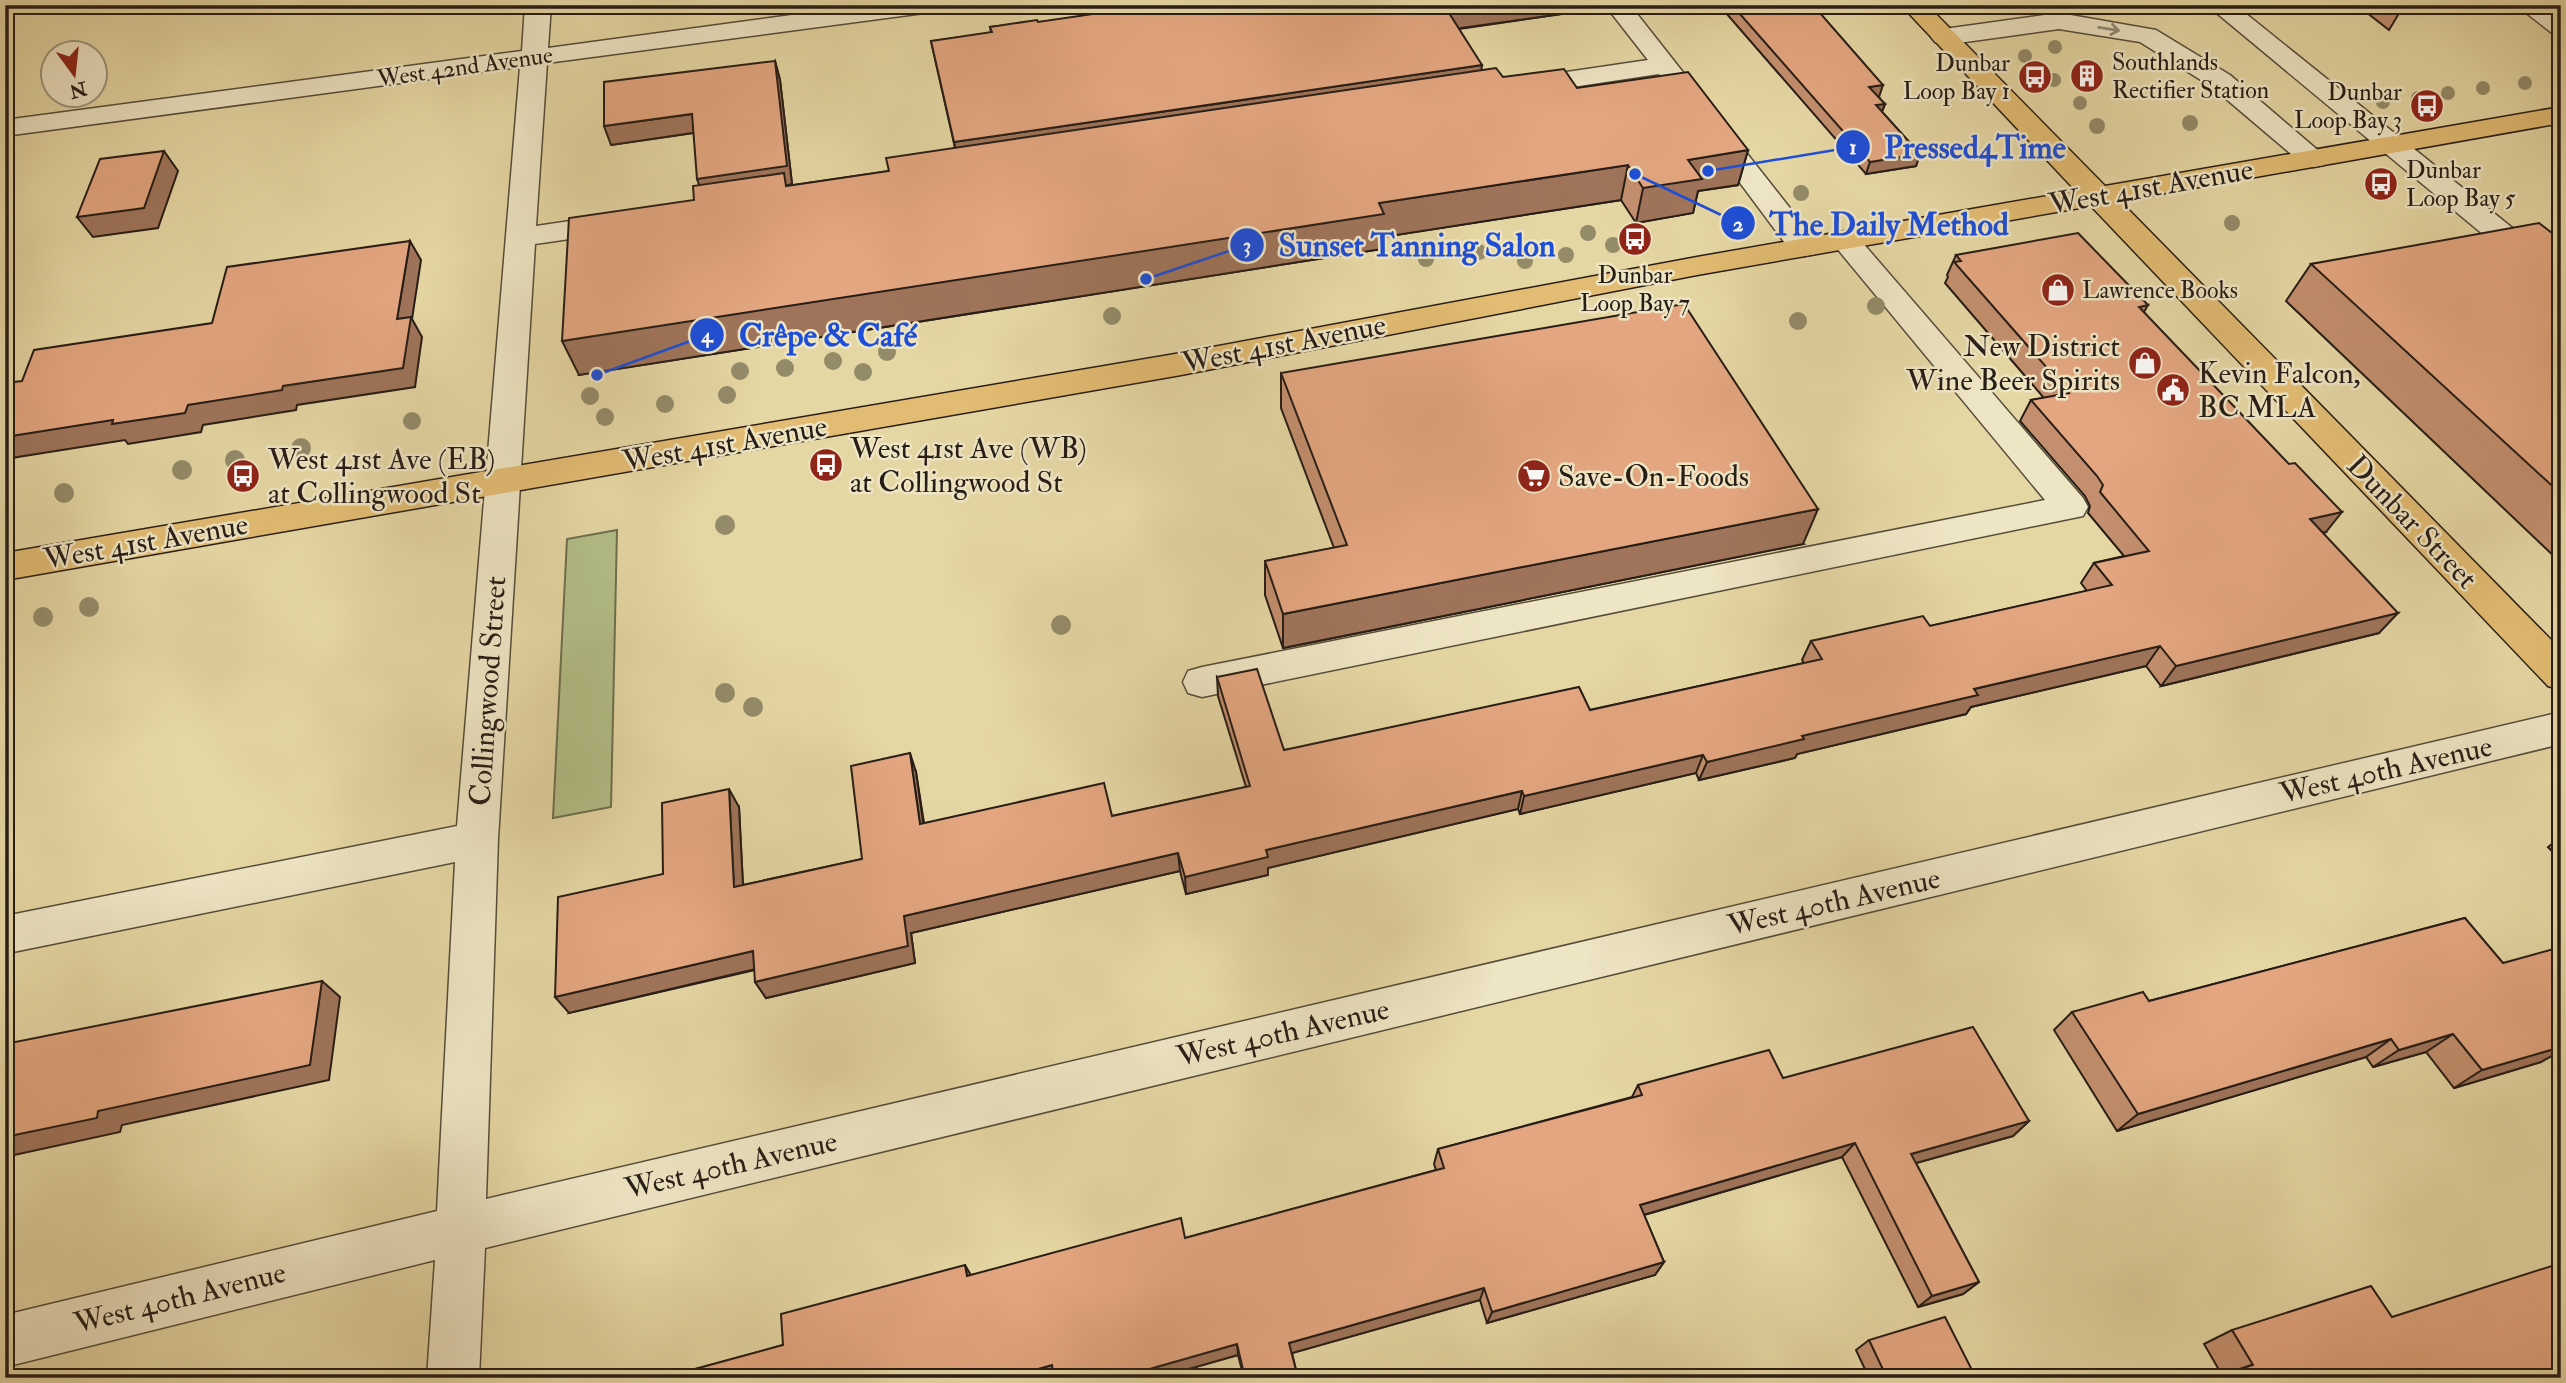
<svg xmlns="http://www.w3.org/2000/svg" width="2566" height="1383" viewBox="0 0 2566 1383" font-family="'IM FELL Double Pica',serif">
<rect width="100%" height="100%" fill="#e5d7a4"/>
<filter id="stains"><feTurbulence type="fractalNoise" baseFrequency=".00286" numOctaves="4"/><feColorMatrix values="0 0 0 0 .2 0 0 0 0 .09 0 0 0 0 .02 0 0 0 .5 -.17"/></filter>
<radialGradient id="worn" r=".72"><stop offset=".6" stop-color="#630" stop-opacity="0"/><stop offset="1" stop-color="#630" stop-opacity=".3"/></radialGradient>
<polygon fill="#b3be87" stroke="#6d6e4e" stroke-width="2" points="617,530 611,807 553,818 567,539"/>
<g fill="none" stroke-linecap="round" stroke-linejoin="round">
<g stroke="#564c3a" stroke-width="3">
<g id="minor">
<polygon points="525,5 551,5 548,48 866,5 936,5 933,10 924,13 547,63 536,226 618,214 628,217 633,223 628,229 618,232 535,244 498,839 486,1199 2561,712 2561,744 485,1248 479,1378 427,1378 435,1260 5,1367 5,1315 437,1211 455,862 8,953 5,952 5,916 457,826 520,67 5,136 5,120 522,51"/>
<polygon points="1605,5 1630,5 1815,240 1819,247 1815,254 1804,256 1793,254 1659,74 1519,95 1510,93 1506,87 1510,81 1519,79 1648,60"/>
<polygon points="2207,5 2235,5 2561,267 2561,293 2550,290"/>
<polygon points="2516,5 2545,5 2561,16 2561,36 2552,33"/>
<polygon points="2059,13 2156,30 2230,75 2328,159 2324,165 2314,167 2304,165 2212,87 2140,42 2059,29 1944,45 1935,42 1931,37 1935,32 1944,29"/>
<polygon points="1845,231 1855,234 2083,498 2088,507 2083,516 1202,697 1188,693 1183,682 1188,671 1202,667 2045,500 1835,246 1830,240 1835,234"/>
</g>
</g>
<g stroke="#271d16" stroke-width="3">
<polygon id="major" points="1901,5 1927,5 2105,186 2561,107 2561,123 2120,201 2561,650 2561,690 2548,686 2091,206 1697,275 1181,375 5,580 5,553 1181,353 1697,257 2076,191"/>
</g>
<use href="#minor" fill="#eee5c4" fill-rule="evenodd"/>
<use href="#major" fill="#e2bc72" fill-rule="evenodd"/>
</g>
<g fill="#948b69">
<circle cx="2055" cy="47" r="7"/>
<circle cx="2025" cy="56" r="7"/>
<circle cx="2054" cy="80" r="7"/>
<circle cx="2525" cy="83" r="7"/>
<circle cx="2483" cy="88" r="7"/>
<circle cx="2448" cy="93" r="7"/>
<circle cx="2418" cy="98" r="7"/>
<circle cx="2383" cy="102" r="7"/>
<circle cx="2080" cy="103" r="7"/>
<circle cx="2190" cy="123" r="8"/>
<circle cx="2097" cy="126" r="8"/>
<circle cx="1801" cy="193" r="8"/>
<circle cx="2232" cy="223" r="8"/>
<circle cx="1588" cy="233" r="8"/>
<circle cx="1613" cy="245" r="8"/>
<circle cx="1479" cy="252" r="8"/>
<circle cx="1566" cy="255" r="8"/>
<circle cx="1426" cy="259" r="8"/>
<circle cx="1525" cy="261" r="8"/>
<circle cx="1876" cy="306" r="9"/>
<circle cx="1112" cy="316" r="9"/>
<circle cx="1798" cy="321" r="9"/>
<circle cx="887" cy="352" r="9"/>
<circle cx="833" cy="361" r="9"/>
<circle cx="785" cy="368" r="9"/>
<circle cx="740" cy="371" r="9"/>
<circle cx="863" cy="372" r="9"/>
<circle cx="727" cy="395" r="9"/>
<circle cx="590" cy="396" r="9"/>
<circle cx="665" cy="404" r="9"/>
<circle cx="605" cy="417" r="9"/>
<circle cx="412" cy="421" r="9"/>
<circle cx="301" cy="448" r="10"/>
<circle cx="235" cy="460" r="10"/>
<circle cx="182" cy="470" r="10"/>
<circle cx="64" cy="493" r="10"/>
<circle cx="725" cy="525" r="10"/>
<circle cx="89" cy="607" r="10"/>
<circle cx="43" cy="617" r="10"/>
<circle cx="1061" cy="625" r="10"/>
<circle cx="725" cy="693" r="10"/>
<circle cx="753" cy="707" r="10"/>
</g>
<g fill="#c38f6e" stroke="#271d16" stroke-width="2">
<polygon points="1719,5 1813,5 1879,97 1878,97 1885,104 1882,112 1920,154 1916,166 1866,174"/>
<polygon points="2357,5 2401,5 2401,10 2389,30"/>
<polygon points="1604,8 1459,29 1481,70 1503,77 1577,88 1748,150 1738,185 1698,191 1693,213 1636,223 1621,200 1383,237 1382,249 579,375 694,200 699,185 694,133 611,145 775,61 780,80 792,184 788,185 788,186 889,171 955,148 931,41 991,33 990,27 1038,22"/>
<polygon points="2561,240 2561,563 2286,301 2311,264"/>
<polygon points="1956,255 2144,312 2326,532 2323,533 2379,633 2161,686 2146,666 1971,707 1966,714 1797,754 1795,758 1699,780 1696,773 1520,814 1518,809 1268,868 1268,875 1186,894 1180,871 911,933 915,963 766,998 755,982 755,970 569,1013 663,874 739,807 743,885 862,859 916,772 924,823 1112,816 1246,787 1218,696 1217,677 1284,750 1590,710 1804,663 1802,660 1811,641 1930,626 2087,591 2081,583 2094,563 2124,556 2088,513 2090,506 2085,496 2020,421 2031,400 2044,398 1945,283 1948,277 1947,275"/>
<polygon points="1281,373 1803,544 1283,648 1265,595 1265,561 1334,548 1281,408"/>
<polygon points="2561,837 2561,861 2548,847"/>
<polygon points="2465,918 2541,1062 2454,1088 2426,1052 2373,1067 2366,1057 2117,1131 2054,1030 2072,1012 2149,1001"/>
<polygon points="1783,1078 2029,1121 2013,1136 1916,1163 1979,1282 1963,1294 1918,1307 1842,1157 1644,1215 1664,1262 1655,1275 1487,1323 1480,1300 1292,1353 1298,1378 1244,1378 1238,1355 1157,1378 1054,1378 1053,1377 1050,1378 662,1378 783,1345 971,1275 1185,1238 1436,1170 1434,1164 1438,1149 1632,1097 1638,1085"/>
<polygon points="2392,1317 2222,1375 2204,1344 2232,1330"/>
<polygon points="1869,1340 1976,1378 1869,1378 1856,1350"/>
</g>
<g fill="#9f745a" stroke="#271d16" stroke-width="2">
<polygon points="1505,5 1604,5 1604,8 1447,30 1449,13"/>
<polygon points="775,61 780,80 792,184 788,185 795,207 704,197 697,179"/>
<polygon points="1482,65 1480,82 958,160 954,142"/>
<polygon points="1883,85 1879,97 1865,99 1869,87"/>
<polygon points="1885,104 1880,116 1876,105"/>
<polygon points="692,114 699,132 611,145 604,126"/>
<polygon points="1748,150 1738,185 1698,191 1693,213 1636,223 1643,188 1688,160"/>
<polygon points="164,151 178,171 158,228 93,237 77,217"/>
<polygon points="1920,154 1916,166 1866,174 1870,162"/>
<polygon points="1628,165 1621,200 1383,237 1382,249 579,375 562,341 1379,203"/>
<polygon points="410,241 421,260 412,319 422,337 415,387 297,405 296,410 203,425 201,432 128,444 125,440 5,459 5,437 283,386 397,319"/>
<polygon points="2148,305 2136,326 2139,307"/>
<polygon points="1818,509 1803,544 1283,648 1283,614"/>
<polygon points="2342,512 2326,532 2294,539 2310,519"/>
<polygon points="2398,613 2379,633 2161,686 2176,666"/>
<polygon points="2160,646 2146,666 1971,707 1966,714 1797,754 1795,758 1699,780 1707,762 1974,689"/>
<polygon points="910,753 916,772 926,842 920,824"/>
<polygon points="1703,755 1696,773 1520,814 1524,796"/>
<polygon points="729,789 739,807 744,905 734,887"/>
<polygon points="1522,791 1518,809 1268,868 1268,875 1186,894 1185,877 1266,850"/>
<polygon points="1178,853 1180,871 911,933 915,963 766,998 755,982 904,916"/>
<polygon points="753,951 764,967 569,1013 555,997"/>
<polygon points="322,981 340,997 329,1080 122,1125 120,1132 5,1157 5,1137 98,1111"/>
<polygon points="2453,1034 2426,1052 2373,1067 2399,1050"/>
<polygon points="2391,1039 2366,1057 2117,1131 2138,1114"/>
<polygon points="2561,1047 2561,1051 2541,1062 2454,1088 2482,1070"/>
<polygon points="2029,1121 2013,1136 1898,1168 1911,1154"/>
<polygon points="1855,1143 1842,1157 1633,1218 1640,1205"/>
<polygon points="1664,1262 1655,1275 1487,1323 1492,1312"/>
<polygon points="965,1265 972,1277 967,1276"/>
<polygon points="1979,1282 1963,1294 1918,1307 1932,1296"/>
<polygon points="1484,1288 1480,1300 1289,1354 1289,1343"/>
<polygon points="1237,1344 1238,1355 1157,1378 1118,1378"/>
<polygon points="1052,1365 1057,1376 1050,1378 1007,1378"/>
</g>
<g fill="#e3a680" stroke="#271d16" stroke-width="2">
<polygon points="1155,5 1505,5 1449,13 1482,65 954,142 931,41 992,32 990,27 1037,20 1038,22"/>
<polygon points="1732,5 1813,5 1883,85 1869,87 1885,104 1876,105 1920,154 1870,162"/>
<polygon points="2394,5 2401,5 2401,10"/>
<polygon points="775,61 787,166 697,179 692,114 604,126 604,82"/>
<polygon points="1496,68 1503,77 1564,69 1577,88 1688,72 1748,150 1688,160 1702,179 1643,188 1628,165 1379,203 1384,214 562,341 569,218 694,200 693,186 784,173 786,186 889,171 886,158"/>
<polygon points="164,151 144,208 77,217 100,159"/>
<polygon points="2539,223 2561,240 2561,494 2311,264"/>
<polygon points="2078,233 2148,305 2139,307 2289,464 2295,463 2342,512 2310,519 2398,613 2176,666 2160,646 1974,689 1978,695 1802,736 1804,739 1707,762 1703,755 1524,796 1522,791 1266,850 1268,857 1185,877 1178,853 904,916 908,946 755,982 753,951 555,997 558,897 663,874 662,803 729,789 734,887 862,859 851,766 910,753 920,824 1104,783 1112,816 1250,786 1217,677 1257,669 1284,750 1579,687 1590,710 1822,659 1811,641 1923,616 1930,626 2112,585 2094,563 2149,551 2100,492 2103,485 2097,476 2031,400 2069,393 1954,262 1961,261 1956,255"/>
<polygon points="410,241 397,319 411,317 403,368 283,386 282,390 188,405 185,413 112,424 113,420 5,437 5,383 22,381 34,350 212,323 227,267"/>
<polygon points="1684,304 1818,509 1283,614 1265,561 1347,545 1281,373"/>
<polygon points="2465,918 2503,963 2561,947 2561,1047 2482,1070 2453,1034 2399,1050 2391,1039 2138,1114 2072,1012 2143,992 2149,1001"/>
<polygon points="322,981 310,1065 98,1111 97,1118 5,1137 5,1044"/>
<polygon points="1973,1027 2029,1121 1911,1154 1979,1282 1932,1296 1855,1143 1640,1205 1664,1262 1492,1312 1484,1288 1289,1343 1298,1378 1245,1378 1237,1344 1118,1378 1054,1378 1052,1365 1007,1378 662,1378 783,1345 781,1314 965,1265 967,1276 1181,1218 1185,1238 1444,1168 1438,1149 1642,1095 1638,1085 1769,1050 1783,1078"/>
<polygon points="2561,1263 2561,1378 2213,1378 2253,1365 2232,1330 2371,1286 2392,1317"/>
<polygon points="1945,1317 1976,1378 1887,1378 1869,1340"/>
</g>
<defs><path id="oneway-shaft" d="M-6 0H5M1.5-3L5.5 0L1.5 3" fill="none" stroke-width="1.6" stroke-linecap="round" stroke-linejoin="round" transform="scale(1.75)"/></defs>
<use stroke="#948b76" href="#oneway-shaft" transform="translate(2109 29) rotate(9)"/>
<defs>
<g id="building-disc" transform="scale(1.75)"><circle r="9.5" fill="#8f2418" stroke="#eee5c4"/><path d="M-4-6H4V6H1V3H-1V6H-4ZM-2.5-4.3h1.7v1.8h-1.7ZM.8-4.3h1.7v1.8H.8ZM-2.5-1h1.7V.8h-1.7ZM.8-1h1.7V.8H.8Z" fill="#fff"/></g>
<g id="bus-disc" transform="scale(1.75)"><circle r="9.5" fill="#8f2418" stroke="#eee5c4"/><path d="M-5-6H5V4H4V6H2V4H-2V6H-4V4H-5ZM-3.5-4V0h7V-4ZM-3.5 1.2v1.5H-2V1.2ZM2 1.2v1.5H3.5V1.2Z" fill="#fff"/></g>
<g id="shop-disc" transform="scale(1.75)"><circle r="9.5" fill="#8f2418" stroke="#eee5c4"/><path d="M-5-2.5h2.3a2.7 3.5 0 0 1 5.4 0H5L5.5 6h-11ZM-1.5-2.5h3a1.5 2.3 0 0 0-3 0Z" fill="#fff"/></g>
<g id="civic-disc" transform="scale(1.75)"><circle r="9.5" fill="#8f2418" stroke="#eee5c4"/><path d="M-.6-6.5H3V-4.5H.6V-3L4-1V1h2V6H-6V1h2V-1L-.6-3ZM-1.2 2.5V6h2.4V2.5Z" fill="#fff"/></g>
<g id="supermarket-disc" transform="scale(1.75)"><circle r="9.5" fill="#8f2418" stroke="#eee5c4"/><path d="M-6-5.5h2.5l.6 2H6L4.5 2H-2.5L-4.4-4H-6ZM-1.5 3.2a1.3 1.3 0 1 0 .1 0ZM3 3.2a1.3 1.3 0 1 0 .1 0Z" fill="#fff"/></g>
</defs>
<g fill-rule="evenodd">
<use href="#building-disc" x="2087" y="76"/>
<use href="#bus-disc" x="2035" y="77"/>
<use href="#bus-disc" x="2427" y="106"/>
<use href="#bus-disc" x="2381" y="184"/>
<use href="#bus-disc" x="1635" y="239"/>
<use href="#shop-disc" x="2058" y="290"/>
<use href="#shop-disc" x="2145" y="363"/>
<use href="#civic-disc" x="2173" y="390"/>
<use href="#bus-disc" x="826" y="465"/>
<use href="#bus-disc" x="243" y="476"/>
<use href="#supermarket-disc" x="1534" y="476"/>
</g>
<g text-anchor="middle" dominant-baseline="central" stroke-width="5" stroke-linejoin="round" paint-order="stroke">
<g font-size="24" fill="#271d16" stroke="#eee5c4" text-anchor="start">
<text x="2112" y="62">Southlands<tspan x="2112" dy="28">Rectifier Station</tspan></text>
<text x="2010" y="63" text-anchor="end">Dunbar<tspan x="2010" dy="28">Loop Bay 1</tspan></text>
<text x="2402" y="92" text-anchor="end">Dunbar<tspan x="2402" dy="28">Loop Bay 3</tspan></text>
<text x="2406" y="170">Dunbar<tspan x="2406" dy="28">Loop Bay 5</tspan></text>
<text x="1635" y="275" text-anchor="middle">Dunbar<tspan x="1635" dy="28">Loop Bay 7</tspan></text>
<text x="2082" y="290">Lawrence Books</text>
</g>
<g font-size="24" fill="#271d16" stroke="#eee5c4">
<text transform="translate(465 67) rotate(-8)">West 42nd Avenue</text>
</g>
<g font-size="30" fill="#271d16" stroke="#eee5c4">
<text transform="translate(2151 187) rotate(-10)">West 41st Avenue</text>
<text transform="translate(1284 344) rotate(-11)">West 41st Avenue</text>
<text transform="translate(725 444) rotate(-10)">West 41st Avenue</text>
<text transform="translate(2412 522) rotate(46)">Dunbar Street</text>
<text transform="translate(146 542) rotate(-10)">West 41st Avenue</text>
<text transform="translate(488 691) rotate(-86)">Collingwood Street</text>
<text transform="translate(2386 770) rotate(-13)">West 40th Avenue</text>
<text transform="translate(1834 902) rotate(-13)">West 40th Avenue</text>
<text transform="translate(1283 1033) rotate(-13)">West 40th Avenue</text>
<text transform="translate(731 1165) rotate(-13)">West 40th Avenue</text>
<text transform="translate(180 1298) rotate(-14)">West 40th Avenue</text>
</g>
<g font-size="30" fill="#271d16" stroke="#eee5c4" text-anchor="start">
<text x="2120" y="346" text-anchor="end">New District<tspan x="2120" dy="34">Wine Beer Spirits</tspan></text>
<text x="2198" y="373">Kevin Falcon,<tspan x="2198" dy="34">BC MLA</tspan></text>
<text x="850" y="448">West 41st Ave (WB)<tspan x="850" dy="34">at Collingwood St</tspan></text>
<text x="268" y="459">West 41st Ave (EB)<tspan x="268" dy="34">at Collingwood St</tspan></text>
<text x="1558" y="476">Save-On-Foods</text>
</g>
</g>
<path fill="none" stroke="#1d4ed8" stroke-width="2.5" d="M1708 171L1853 147M1635 174L1738 223M1146 279L1247 245M597 375L707 335"/>
<g fill="#1d4ed8" stroke="#eee5c4" stroke-width="2.5">
<circle cx="1708" cy="171" r="7"/>
<circle cx="1635" cy="174" r="7"/>
<circle cx="1146" cy="279" r="7"/>
<circle cx="597" cy="375" r="7"/>
<circle cx="1853" cy="147" r="18"/>
<circle cx="1738" cy="223" r="18"/>
<circle cx="1247" cy="245" r="18"/>
<circle cx="707" cy="335" r="18"/>
</g>
<g font-size="21" text-anchor="middle" font-weight="bold" fill="#fff">
<text x="1853" y="154">1</text>
<text x="1738" y="231">2</text>
<text x="1247" y="252">3</text>
<text x="707" y="342">4</text>
</g>
<g font-size="32" text-anchor="middle" font-weight="bold" fill="#1d4ed8" stroke="#eee5c4" stroke-width="5" stroke-linejoin="round" paint-order="stroke">
<text x="1975" y="158">Pressed4Time</text>
<text x="1889" y="235">The Daily Method</text>
<text x="1417" y="256">Sunset Tanning Salon</text>
<text x="828" y="346">Crêpe &amp; Café</text>
</g>
<rect width="2566" height="1383" fill="none" stroke="#e5d7a4" stroke-width="28"/>
<rect x="7" y="7" width="2552" height="1369" fill="none" stroke="#271d16" stroke-width="3.5"/>
<rect x="14" y="14" width="2538" height="1355" fill="none" stroke="#271d16" stroke-width="2"/>
<g transform="translate(74 74) rotate(165)"><circle r="33" fill="#eee5c4" stroke="#9e957e" stroke-width="2"/>
<path d="M0-5L12 26L0 18L-12 26Z" fill="#8f2418"/>
<text y="-10" font-size="19" font-weight="bold" text-anchor="middle" fill="#271d16">N</text>
</g>
<rect width="100%" height="100%" filter="url(#stains)"/>
<rect width="100%" height="100%" fill="url(#worn)"/>
</svg>
